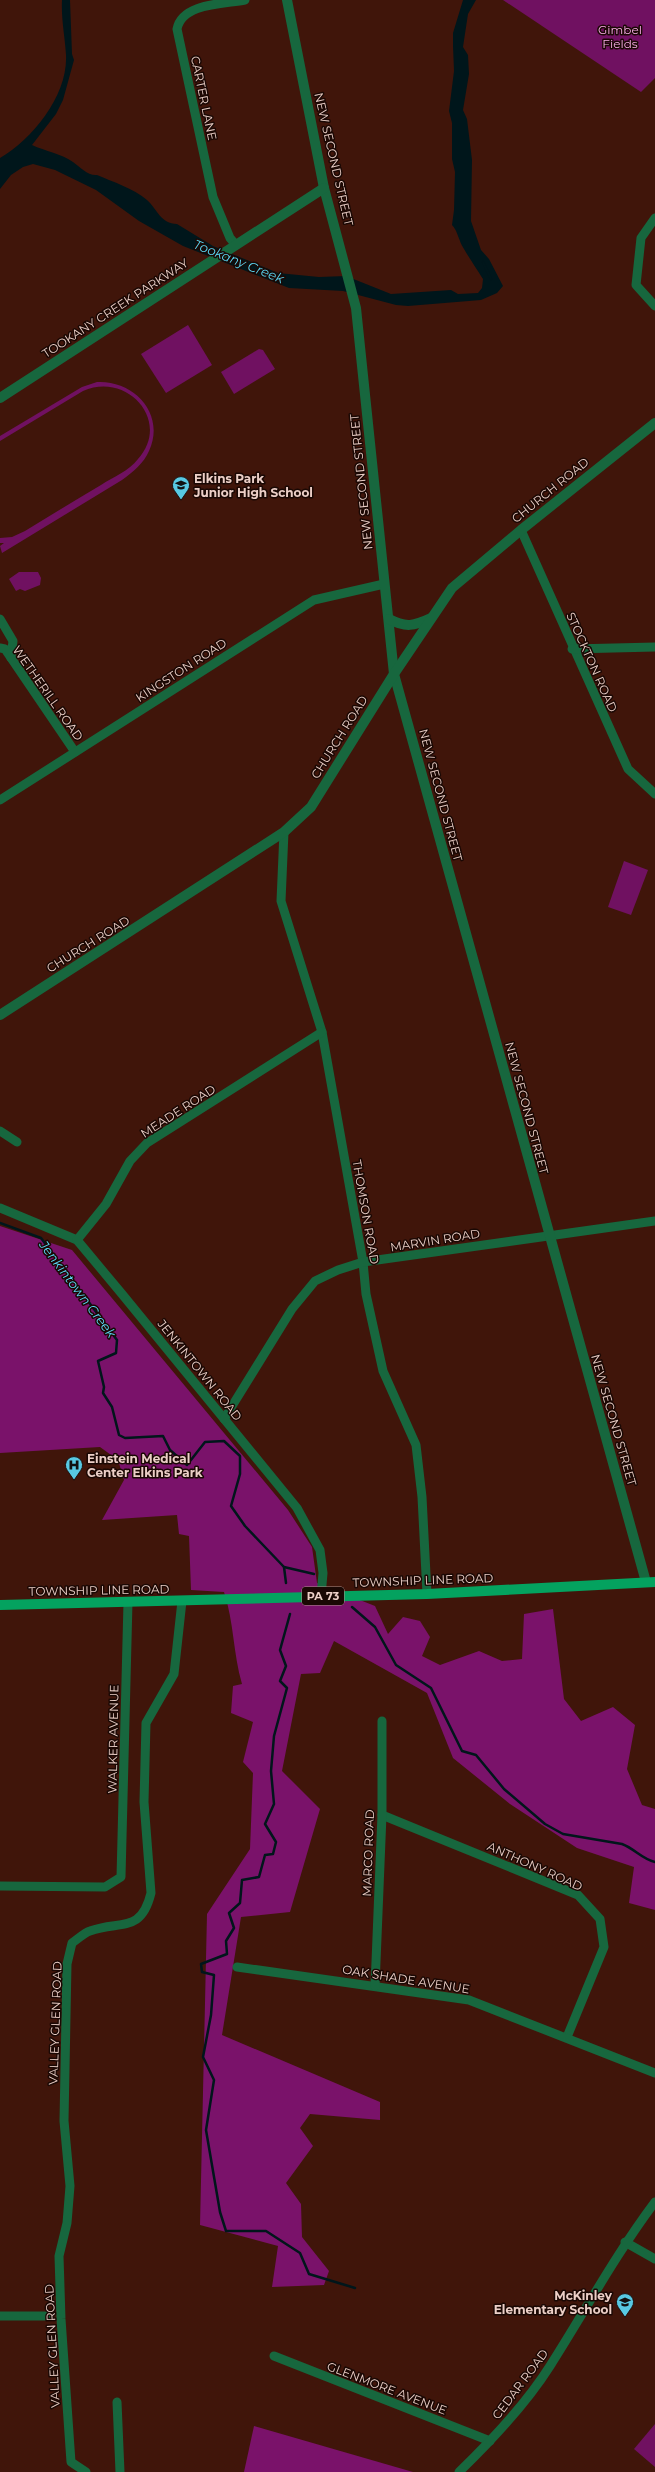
<svg xmlns="http://www.w3.org/2000/svg" width="655" height="2472" viewBox="0 0 655 2472" font-family="Montserrat,sans-serif">
<rect width="100%" height="100%" fill="#40150a"/>
<g fill="#701161">
<polygon points="503,0 655,0 655,78 641,92"/>
<polygon points="188,325 212,365 166,393 141,354"/>
<polygon points="259,349 263,350 275,369 234,394 221,372"/>
<path d="M97,382C134,380 166,414 149,451C144,463 133,472 122,480L2,553L0,546L4,543H0V538L12,537L25,531C50,516 75,500 101,485C113,477 129,471 138,459C172,421 127,371 83,391L0,441V436L82,387Z"/>
<polygon points="19,572 38,572 41,578 40,585 25,591 20,589 16,591 9,579"/>
<polygon points="624,861 648,870 631,915 608,907"/>
<polygon points="655,2424 655,2467 634,2449"/>
</g>
<g fill="#7a126a">
<path d="M0,1226L72,1250L288,1510L312,1547L317,1583L375,1606L388,1634L403,1617L420,1621L430,1637L422,1656L440,1665L479,1651L502,1661L522,1659L524,1614L553,1609L564,1699L581,1721L613,1707L635,1725L627,1769L642,1805L655,1809V1910L629,1903L634,1867L577,1848L510,1804L453,1758L427,1693L334,1641L320,1673L301,1674L282,1771L320,1809L290,1912L241,1917L222,2035L380,2102V2120L310,2114L300,2128L313,2146L286,2183L301,2204L302,2237L329,2271L324,2285L272,2287L278,2246L200,2225L207,1914L250,1849L253,1773L243,1762L253,1722L231,1713L233,1686L242,1684C233,1653 234,1622 224,1592L191,1590L189,1536L179,1534L177,1515L102,1520L124,1480L118,1460L100,1447L0,1453Z"/>
<polygon points="254,2426 413,2472 244,2472"/>
</g>
<path fill="#00161b" d="M62,0H70L72,54L74,60L63,100L56,114L32,145C45,151 62,154 73,162C80,167 88,176 97,175C113,182 133,188 147,200C157,209 161,224 177,224L213,246L278,273L319,277L346,276L391,294L451,290L458,294L478,293L482,288L483,279C480,274 461,246 460,241C457,234 457,231 452,225L454,210L455,172L452,159V123L449,111L454,71L453,46V33L463,0H476L468,14L463,47L468,55L469,74L463,110L467,119L472,160L471,221L481,250L489,259L503,286L497,293L481,300L408,306L396,305L343,291L289,288L183,246L139,221L96,190L55,170L33,164L23,167L11,175L0,189V158C33,139 68,95 66,55C65,37 61,19 62,0Z"/>
<g fill="none" stroke-linecap="round" stroke-linejoin="round">
<g stroke="#00161b" stroke-width="2.5">
<polyline points="483,262 491,279"/>
<polyline points="0,1223 41,1238 117,1340 116,1353 98,1361 104,1387 103,1393 112,1407 119,1435 125,1438 163,1436 170,1450 187,1465 205,1442 224,1441 240,1456 240,1474 231,1506 245,1526 284,1567 314,1574"/>
<polyline points="284,1567 286,1583"/>
<path d="M352,1607L375,1627L396,1665L431,1688L462,1751L476,1755L504,1789L545,1824L563,1834L622,1844C635,1849 642,1859 655,1862"/>
<polyline points="290,1614 280,1650 286,1666 280,1681 287,1688 274,1736 271,1771 274,1804 265,1824 276,1842 273,1854 265,1855 259,1877 242,1880 240,1903 229,1913 234,1928 226,1941 227,1954 201,1964 202,1972 214,1975 211,2015 203,2057 214,2080 206,2130 220,2212 226,2231 266,2231 300,2253 309,2274 355,2288"/>
</g>
<g stroke="#17673e" stroke-width="9">
<polyline points="655,218 641,238 636,285 655,306"/>
<path d="M236,245L230,238L213,197L177,29C182,3 224,4 245,0"/>
<polyline points="521,530 628,769 655,794"/>
<polyline points="0,619 13,641 11,658"/>
<polyline points="0,648 5,649 75,752"/>
<polyline points="572,649 655,647"/>
<polyline points="0,800 314,600 384,584"/>
<polyline points="284,832 281,901 322,1032 363,1262 366,1294 383,1371 416,1445 422,1497 427,1594"/>
<polyline points="0,1131 17,1142"/>
<polyline points="0,1208 77,1240 122,1294 297,1508 320,1550 323,1573 321,1596"/>
<polyline points="77,1240 106,1204 130,1161 147,1143 322,1032"/>
<polyline points="224,1419 292,1309 315,1281 338,1270 363,1262 655,1221"/>
<polyline points="382,1815 578,1895 600,1919 604,1947 567,2037"/>
<polyline points="0,1886 105,1887 121,1877 128,1602"/>
<polyline points="237,1967 469,2000 655,2073"/>
<polyline points="375,1986 382,1815 382,1721"/>
<polyline points="625,2242 655,2259"/>
<polyline points="0,2316 49,2316"/>
<polyline points="274,2356 490,2441"/>
<polyline points="117,2402 120,2472"/>
<path d="M86,2472L71,2462L61,2319L59,2256L67,2223L70,2186L64,2121L67,1964L72,1943C78,1939 84,1933 90,1931C120,1920 141,1934 151,1893L144,1802L146,1723L174,1674L182,1601"/>
<path d="M459,2472C491,2441 526,2404 550,2366C585,2311 616,2254 655,2202"/>
</g>
<g stroke="#17673e" stroke-width="10">
<polyline points="287,0 324,188 356,308 394,674 646,1582"/>
<polyline points="0,398 324,188"/>
<path d="M389,619C406,628 414,626 431,618"/>
<polyline points="0,1015 284,832 311,807 394,674 452,588 521,530 655,423"/>
</g>
<polyline stroke="#04a25f" stroke-width="10" points="0,1605 427,1594 655,1582"/>
</g>
<defs>
<g id="school-pin" transform="scale(0.9)"><path d="M0 17L-7.5 6A9.5 9.5 0 1 1 7.5 6Z" fill="#58c9e3" stroke="#1a0804"/><path d="M0-5L7-2L0 1L-7-2ZM-4 1L0 2.5L4 1V4Q0 6-4 4Z" fill="#111"/></g>
<g id="hospital-pin" transform="scale(0.9)"><path d="M0 17L-7.5 6A9.5 9.5 0 1 1 7.5 6Z" fill="#58c9e3" stroke="#1a0804"/><path d="M-5-5h3v3.5h4V-5h3V5h-3V1.5h-4V5h-3Z" fill="#111"/></g>
</defs>
<g fill-rule="evenodd">
<use href="#school-pin" x="181" y="485"/>
<use href="#hospital-pin" x="74" y="1465"/>
<use href="#school-pin" x="625" y="2302"/>
</g>
<g text-anchor="middle" dominant-baseline="central" stroke-width="3" stroke-linejoin="round" paint-order="stroke">
<rect fill="#1a0804" stroke="#ad938c" stroke-width="1" x="302" y="1587" width="42" height="18" rx="3"/>
<g font-size="11" font-weight="bold" fill="#eccfc7">
<text x="323" y="1596">PA 73</text>
</g>
<g font-size="12" fill="#faade8" stroke="#1a0804">
<text x="620" y="29">Gimbel<tspan x="620" dy="14">Fields</tspan></text>
</g>
<g font-size="12" fill="#eccfc7" stroke="#1a0804">
<text transform="translate(204 98) rotate(78)">CARTER LANE</text>
<text transform="translate(334 159) rotate(77)">NEW SECOND STREET</text>
<text transform="translate(115 308) rotate(-33)">TOOKANY CREEK PARKWAY</text>
<text transform="translate(361 482) rotate(-96)">NEW SECOND STREET</text>
<text transform="translate(550 490) rotate(-39)">CHURCH ROAD</text>
<text transform="translate(592 662) rotate(66)">STOCKTON ROAD</text>
<text transform="translate(181 670) rotate(-33)">KINGSTON ROAD</text>
<text transform="translate(48 693) rotate(55)">WETHERILL ROAD</text>
<text transform="translate(339 737) rotate(-58)">CHURCH ROAD</text>
<text transform="translate(441 795) rotate(75)">NEW SECOND STREET</text>
<text transform="translate(88 944) rotate(-32)">CHURCH ROAD</text>
<text transform="translate(527 1108) rotate(75)">NEW SECOND STREET</text>
<text transform="translate(178 1111) rotate(-33)">MEADE ROAD</text>
<text transform="translate(366 1212) rotate(80)">THOMSON ROAD</text>
<text transform="translate(435 1240) rotate(-9)">MARVIN ROAD</text>
<text transform="translate(200 1370) rotate(51)">JENKINTOWN ROAD</text>
<text transform="translate(614 1420) rotate(74)">NEW SECOND STREET</text>
<text transform="translate(423 1580) rotate(-2)">TOWNSHIP LINE ROAD</text>
<text transform="translate(99 1590) rotate(-1)">TOWNSHIP LINE ROAD</text>
<text transform="translate(113 1739) rotate(-89)">WALKER AVENUE</text>
<text transform="translate(368 1853) rotate(-88)">MARCO ROAD</text>
<text transform="translate(535 1866) rotate(24)">ANTHONY ROAD</text>
<text transform="translate(406 1979) rotate(9)">OAK SHADE AVENUE</text>
<text transform="translate(55 2023) rotate(-88)">VALLEY GLEN ROAD</text>
<text transform="translate(52 2346) rotate(-93)">VALLEY GLEN ROAD</text>
<text transform="translate(520 2384) rotate(-53)">CEDAR ROAD</text>
<text transform="translate(387 2388) rotate(21)">GLENMORE AVENUE</text>
</g>
<g font-size="12" font-weight="bold" fill="#eccfc7" stroke="#1a0804" text-anchor="start">
<text x="194" y="478">Elkins Park<tspan x="194" dy="14">Junior High School</tspan></text>
<text x="87" y="1458">Einstein Medical<tspan x="87" dy="14">Center Elkins Park</tspan></text>
<text x="612" y="2295" text-anchor="end">McKinley<tspan x="612" dy="14">Elementary School</tspan></text>
</g>
<g font-size="13" font-style="italic" fill="#5ad7f4" stroke="#1a0804">
<text transform="translate(239 261) rotate(22)">Tookany Creek</text>
<text transform="translate(78 1289) rotate(53)">Jenkintown Creek</text>
</g>
</g>
</svg>
